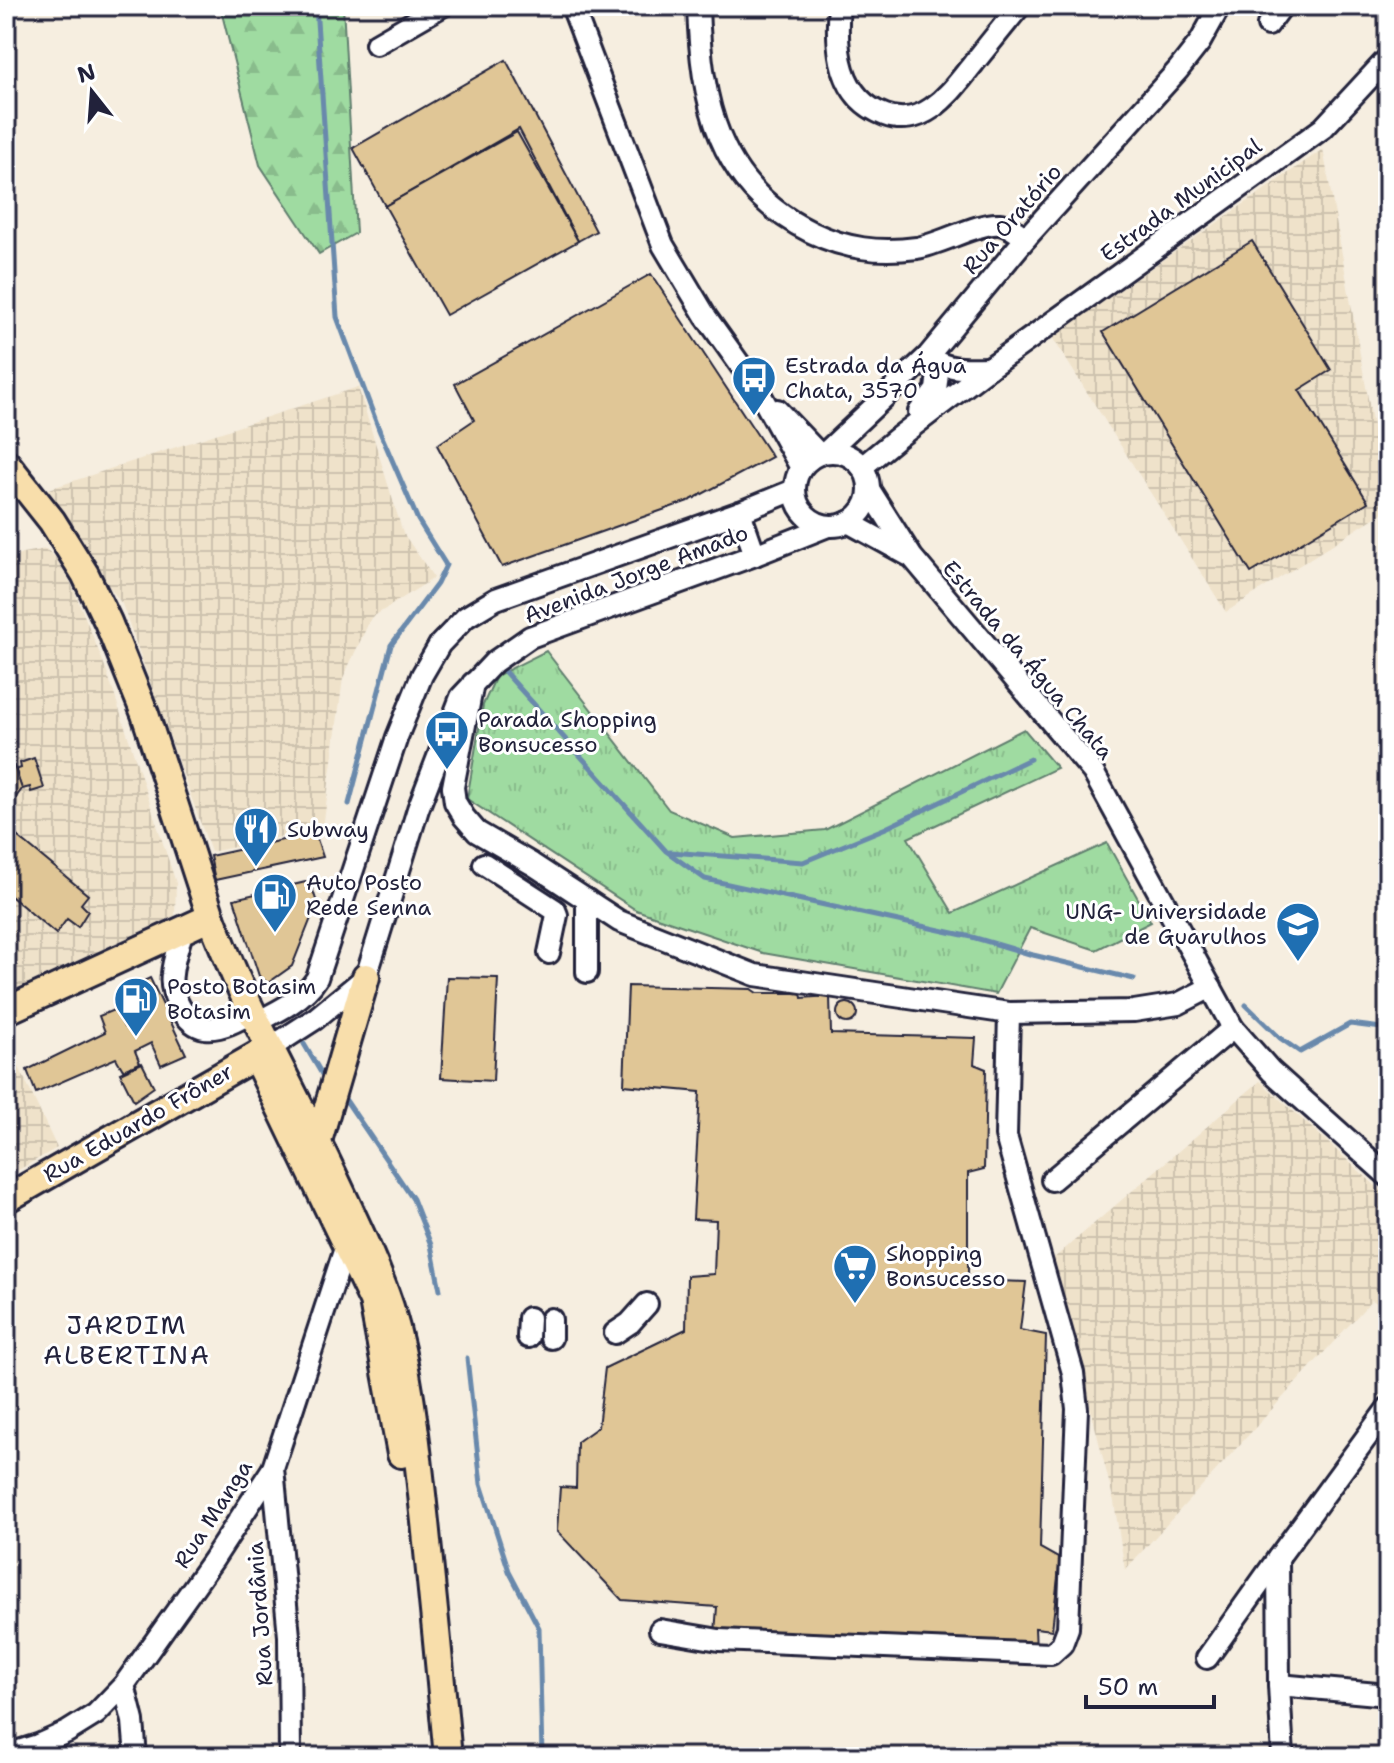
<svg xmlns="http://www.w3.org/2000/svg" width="1394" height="1763" viewBox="0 0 1394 1763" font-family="'Shantell Sans',sans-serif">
<defs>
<pattern id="industrial-grid" width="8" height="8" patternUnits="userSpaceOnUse" patternTransform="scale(2)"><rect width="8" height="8" fill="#efe2ca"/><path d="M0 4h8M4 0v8" fill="none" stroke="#cdc2ae"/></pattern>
<pattern id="grass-tufts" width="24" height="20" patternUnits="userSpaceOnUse" patternTransform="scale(2)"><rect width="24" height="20" fill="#9fdba1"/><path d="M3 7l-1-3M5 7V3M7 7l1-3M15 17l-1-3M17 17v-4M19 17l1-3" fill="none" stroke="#89bc8c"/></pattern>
<pattern id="forest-firs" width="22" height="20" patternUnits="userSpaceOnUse" patternTransform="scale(2)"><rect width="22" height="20" fill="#9fdba1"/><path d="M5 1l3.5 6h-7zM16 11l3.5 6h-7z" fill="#89bc8c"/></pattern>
</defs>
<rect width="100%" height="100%" fill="#f6eee0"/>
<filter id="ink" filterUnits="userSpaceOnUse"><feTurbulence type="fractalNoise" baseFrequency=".0125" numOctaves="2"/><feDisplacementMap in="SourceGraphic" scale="16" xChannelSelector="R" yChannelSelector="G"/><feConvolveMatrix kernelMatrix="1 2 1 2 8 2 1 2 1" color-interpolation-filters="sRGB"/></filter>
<g filter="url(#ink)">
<g fill="url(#industrial-grid)">
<polygon points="1323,149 1388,509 1226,612 1052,337"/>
<polygon points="358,387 403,533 434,578 371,618 343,678 323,828 211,852 122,604 40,492"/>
<polygon points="46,549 56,558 71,583 106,669 176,883 175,916 6,994 6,563 22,553"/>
<polygon points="6,1039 57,1148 6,1177"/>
<polygon points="1260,1081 1388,1197 1388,1310 1372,1300 1125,1570 1114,1502 1053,1259"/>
</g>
<polygon fill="url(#grass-tufts)" stroke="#607e6e" stroke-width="2" points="546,651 669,810 735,838 825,830 1024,729 1057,768 908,838 953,913 1107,843 1151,922 1096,950 1030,928 996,994 763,953 636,910 467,799 483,705 496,676"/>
<polygon fill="url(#forest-firs)" stroke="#607e6e" stroke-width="2" points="220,6 343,6 356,233 319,254 260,165"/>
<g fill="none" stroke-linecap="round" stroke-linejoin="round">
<g stroke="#6989ac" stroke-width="5">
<polyline points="316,6 337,317 380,432 418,520 446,565 437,584 391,645 349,804"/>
<polyline points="504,671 666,851 705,879 972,937 1033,955 1134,979"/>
<polyline points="670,852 803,862 886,828 1030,759"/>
<polyline points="1246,1005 1280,1038 1300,1052 1350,1024 1382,1028 1388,1026"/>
<polyline points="304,1044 323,1076"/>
<polyline points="345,1099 413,1199 431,1245 440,1290"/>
<polyline points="467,1358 481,1484 509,1571 539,1628 542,1757"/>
</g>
</g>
<g fill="#e0c696" stroke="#22223b" stroke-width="2">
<polygon points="506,60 596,231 578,241 519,129 385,206 353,148"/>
<polygon points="517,132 578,241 446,315 385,206"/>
<polygon points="1252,241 1331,370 1299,390 1368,502 1251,573 1103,332"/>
<polygon points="651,274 772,457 691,500 502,567 437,445 474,420 455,384"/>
<polygon points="34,758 44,788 31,792 30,787 22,789 15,770 21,768 20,763"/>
<polygon points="6,765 14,766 22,789 7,809"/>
<polygon points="6,827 88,895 81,904 88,911 78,927 67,919 56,934 6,892"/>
<polygon points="315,833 323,857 215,880 210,856"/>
<polygon points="310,881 317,903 292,966 268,983 259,976 234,899"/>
<polygon points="447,977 498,978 493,1081 441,1078"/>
<polygon points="150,978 186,1054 161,1065 151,1043 135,1051 140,1063 123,1070 116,1058 36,1093 27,1070 105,1032 99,1016 116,1009 124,1027 138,1020 124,990"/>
<polygon points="628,986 751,989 757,993 801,993 802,998 830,996 831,1034 976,1038 974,1064 986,1069 984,1169 968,1173 968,1280 1026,1282 1020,1330 1046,1335 1040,1548 1060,1559 1052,1630 1035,1628 1036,1649 715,1633 717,1607 622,1600 557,1531 560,1487 576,1488 577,1442 598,1427 605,1368 686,1329 687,1276 714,1274 716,1220 693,1219 700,1092 624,1085"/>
<circle cx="847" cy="1013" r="10"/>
<polygon points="142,1063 154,1087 134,1101 120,1073"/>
</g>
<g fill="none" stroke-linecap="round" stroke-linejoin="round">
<g stroke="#22223b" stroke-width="26">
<g id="minor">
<polyline points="572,6 663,245 706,317 758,390 801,468"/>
<path d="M698,6C701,101 717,186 811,232C846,249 879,253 917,248C941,244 979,222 999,224C1009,225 1018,233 1026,238"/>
<path d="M839,6C835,49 839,98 885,115C901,121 918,118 932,108C949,96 960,80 973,64C989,44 1004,25 1020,6"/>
<polyline points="1268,25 1282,6"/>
<polyline points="376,44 442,6"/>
<path d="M931,358C949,371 969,368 989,368"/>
<polyline points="777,410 819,454"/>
<polyline points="919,412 936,390 939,364"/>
<circle cx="832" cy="489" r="37"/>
<polyline points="826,452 928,356 1026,238 1178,70 1200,42 1220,6"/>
<polyline points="862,467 896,439 989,368 1323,128 1388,58"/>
<polyline points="869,489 912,557 1093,772 1233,1028 1271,1071 1388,1176"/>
<polyline points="740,512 755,555"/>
<polyline points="848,522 908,555"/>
<polyline points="473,683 453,787 455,802 464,817 477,832 532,864 619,921 755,975 1009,1013 1134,1011 1178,1004 1211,987"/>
<polyline points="484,864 555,910 557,915 549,953"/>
<path d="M182,932C179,945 173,960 172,974C169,993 185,1025 205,1028C221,1030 239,1020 252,1012"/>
<polyline points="587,972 587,900"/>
<path d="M257,1022C279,1011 304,999 317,978L397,737L422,675L440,644L466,617L496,599L740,512L794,490"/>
<polyline points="270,1048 315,1019 366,977 418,809 461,697 494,662 530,637 755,555 828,526"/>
<polyline points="1052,1180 1233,1028"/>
<polyline points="615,1333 630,1323 647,1304"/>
<polyline points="528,1337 529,1318"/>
<polyline points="551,1338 551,1319"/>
<polyline points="273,1468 289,1636 290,1757"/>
<polyline points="1278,1558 1279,1685 1283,1757"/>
<polyline points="660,1630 719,1640 1051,1654 1062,1644 1068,1628 1077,1409 1073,1373 1006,1136 1009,1013"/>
<polyline points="1207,1658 1278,1558 1388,1408"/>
<polyline points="124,1685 133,1721 136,1757"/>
<polyline points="1279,1685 1388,1695"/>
<polyline points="6,1755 38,1745 67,1732 96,1714 124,1685 213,1560 273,1468 348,1239"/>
</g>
</g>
<g stroke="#22223b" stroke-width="32">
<g id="major">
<path d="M6,463L52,521L85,574L108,622L145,714L211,917C225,952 239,988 257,1022C286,1080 316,1137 343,1196C360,1232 377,1268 390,1307C411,1376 417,1450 425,1522C433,1600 441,1679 448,1757"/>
<polyline points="6,1011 211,917"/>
<polyline points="260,1066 373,1301 401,1454"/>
<polyline points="318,1141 366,977"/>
<polyline points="6,1199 270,1048"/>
</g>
</g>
<use href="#minor" stroke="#fff" stroke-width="20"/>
<use href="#major" stroke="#f8deab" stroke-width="26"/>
</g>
</g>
<defs>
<g id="bus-pin" transform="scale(2.3)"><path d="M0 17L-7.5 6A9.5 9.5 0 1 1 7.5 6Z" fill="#1f6fb2" stroke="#fff"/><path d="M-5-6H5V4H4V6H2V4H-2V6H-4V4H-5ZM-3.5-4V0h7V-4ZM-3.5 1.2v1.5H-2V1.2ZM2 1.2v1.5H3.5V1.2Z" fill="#fff"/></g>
<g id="restaurant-pin" transform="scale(2.3)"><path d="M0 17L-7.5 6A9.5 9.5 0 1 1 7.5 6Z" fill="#1f6fb2" stroke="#fff"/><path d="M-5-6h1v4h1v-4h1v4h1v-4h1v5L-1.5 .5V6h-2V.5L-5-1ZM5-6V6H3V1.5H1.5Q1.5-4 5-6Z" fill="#fff"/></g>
<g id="fuel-pin" transform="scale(2.3)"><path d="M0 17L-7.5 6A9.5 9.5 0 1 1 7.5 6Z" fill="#1f6fb2" stroke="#fff"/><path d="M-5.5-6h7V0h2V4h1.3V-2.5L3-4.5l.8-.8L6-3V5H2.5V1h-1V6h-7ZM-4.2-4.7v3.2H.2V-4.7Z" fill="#fff"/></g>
<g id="university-pin" transform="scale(2.3)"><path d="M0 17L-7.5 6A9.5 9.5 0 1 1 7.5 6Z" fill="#1f6fb2" stroke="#fff"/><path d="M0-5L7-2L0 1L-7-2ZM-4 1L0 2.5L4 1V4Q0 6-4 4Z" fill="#fff"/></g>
<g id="supermarket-pin" transform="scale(2.3)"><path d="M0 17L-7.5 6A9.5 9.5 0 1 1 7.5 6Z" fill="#1f6fb2" stroke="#fff"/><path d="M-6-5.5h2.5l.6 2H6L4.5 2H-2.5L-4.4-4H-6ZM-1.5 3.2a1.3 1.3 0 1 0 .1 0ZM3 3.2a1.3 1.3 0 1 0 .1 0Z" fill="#fff"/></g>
</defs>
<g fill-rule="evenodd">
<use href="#bus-pin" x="754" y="378"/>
<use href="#bus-pin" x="447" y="732"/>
<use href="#restaurant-pin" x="256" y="829"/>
<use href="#fuel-pin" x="275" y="895"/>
<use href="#university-pin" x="1298" y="924"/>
<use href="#fuel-pin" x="136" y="999"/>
<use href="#supermarket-pin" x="855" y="1266"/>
</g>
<g text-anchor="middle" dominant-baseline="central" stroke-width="6" stroke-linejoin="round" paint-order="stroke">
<g font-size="22" fill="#22223b" stroke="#fff">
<text transform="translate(1181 200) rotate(-36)">Estrada Municipal</text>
<text transform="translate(1012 219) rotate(-49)">Rua Oratório</text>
<text transform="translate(636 574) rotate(-21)">Avenida Jorge Amado</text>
<text transform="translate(1028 660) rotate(50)">Estrada da Água Chata</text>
<text transform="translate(138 1123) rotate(-30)">Rua Eduardo Frôner</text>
<text transform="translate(213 1514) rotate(-57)">Rua Manga</text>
<text transform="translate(260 1614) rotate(-94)">Rua Jordânia</text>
</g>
<g font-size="22" fill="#22223b" stroke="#fff" text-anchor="start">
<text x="785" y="365">Estrada da Água<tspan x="785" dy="25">Chata, 3570</tspan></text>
<text x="478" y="719">Parada Shopping<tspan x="478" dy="25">Bonsucesso</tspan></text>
<text x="287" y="829">Subway</text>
<text x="306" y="882">Auto Posto<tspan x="306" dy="25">Rede Senna</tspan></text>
<text x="1267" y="911" text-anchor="end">UNG- Universidade<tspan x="1267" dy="25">de Guarulhos</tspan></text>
<text x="167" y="986">Posto Botasim<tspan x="167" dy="25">Botasim</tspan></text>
<text x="886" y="1253">Shopping<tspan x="886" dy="25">Bonsucesso</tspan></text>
</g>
<g font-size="26" letter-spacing="2" fill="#22223b" stroke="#fff">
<text x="127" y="1324">JARDIM<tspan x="127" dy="30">ALBERTINA</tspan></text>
</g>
</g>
<rect width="1394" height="1763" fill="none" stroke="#fff" stroke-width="32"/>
<rect x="16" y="16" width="1362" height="1731" fill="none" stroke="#22223b" stroke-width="3" filter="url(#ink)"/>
<g transform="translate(92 92) rotate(343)" stroke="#ffffff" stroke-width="6" paint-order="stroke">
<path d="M0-6L14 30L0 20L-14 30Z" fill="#22223b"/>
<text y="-12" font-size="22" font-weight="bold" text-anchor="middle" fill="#22223b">N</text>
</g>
<path d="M1086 1695v12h128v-12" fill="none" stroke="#22223b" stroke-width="4"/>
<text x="1098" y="1695" font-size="24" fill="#22223b" stroke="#ffffff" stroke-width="6" paint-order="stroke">50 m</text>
</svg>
